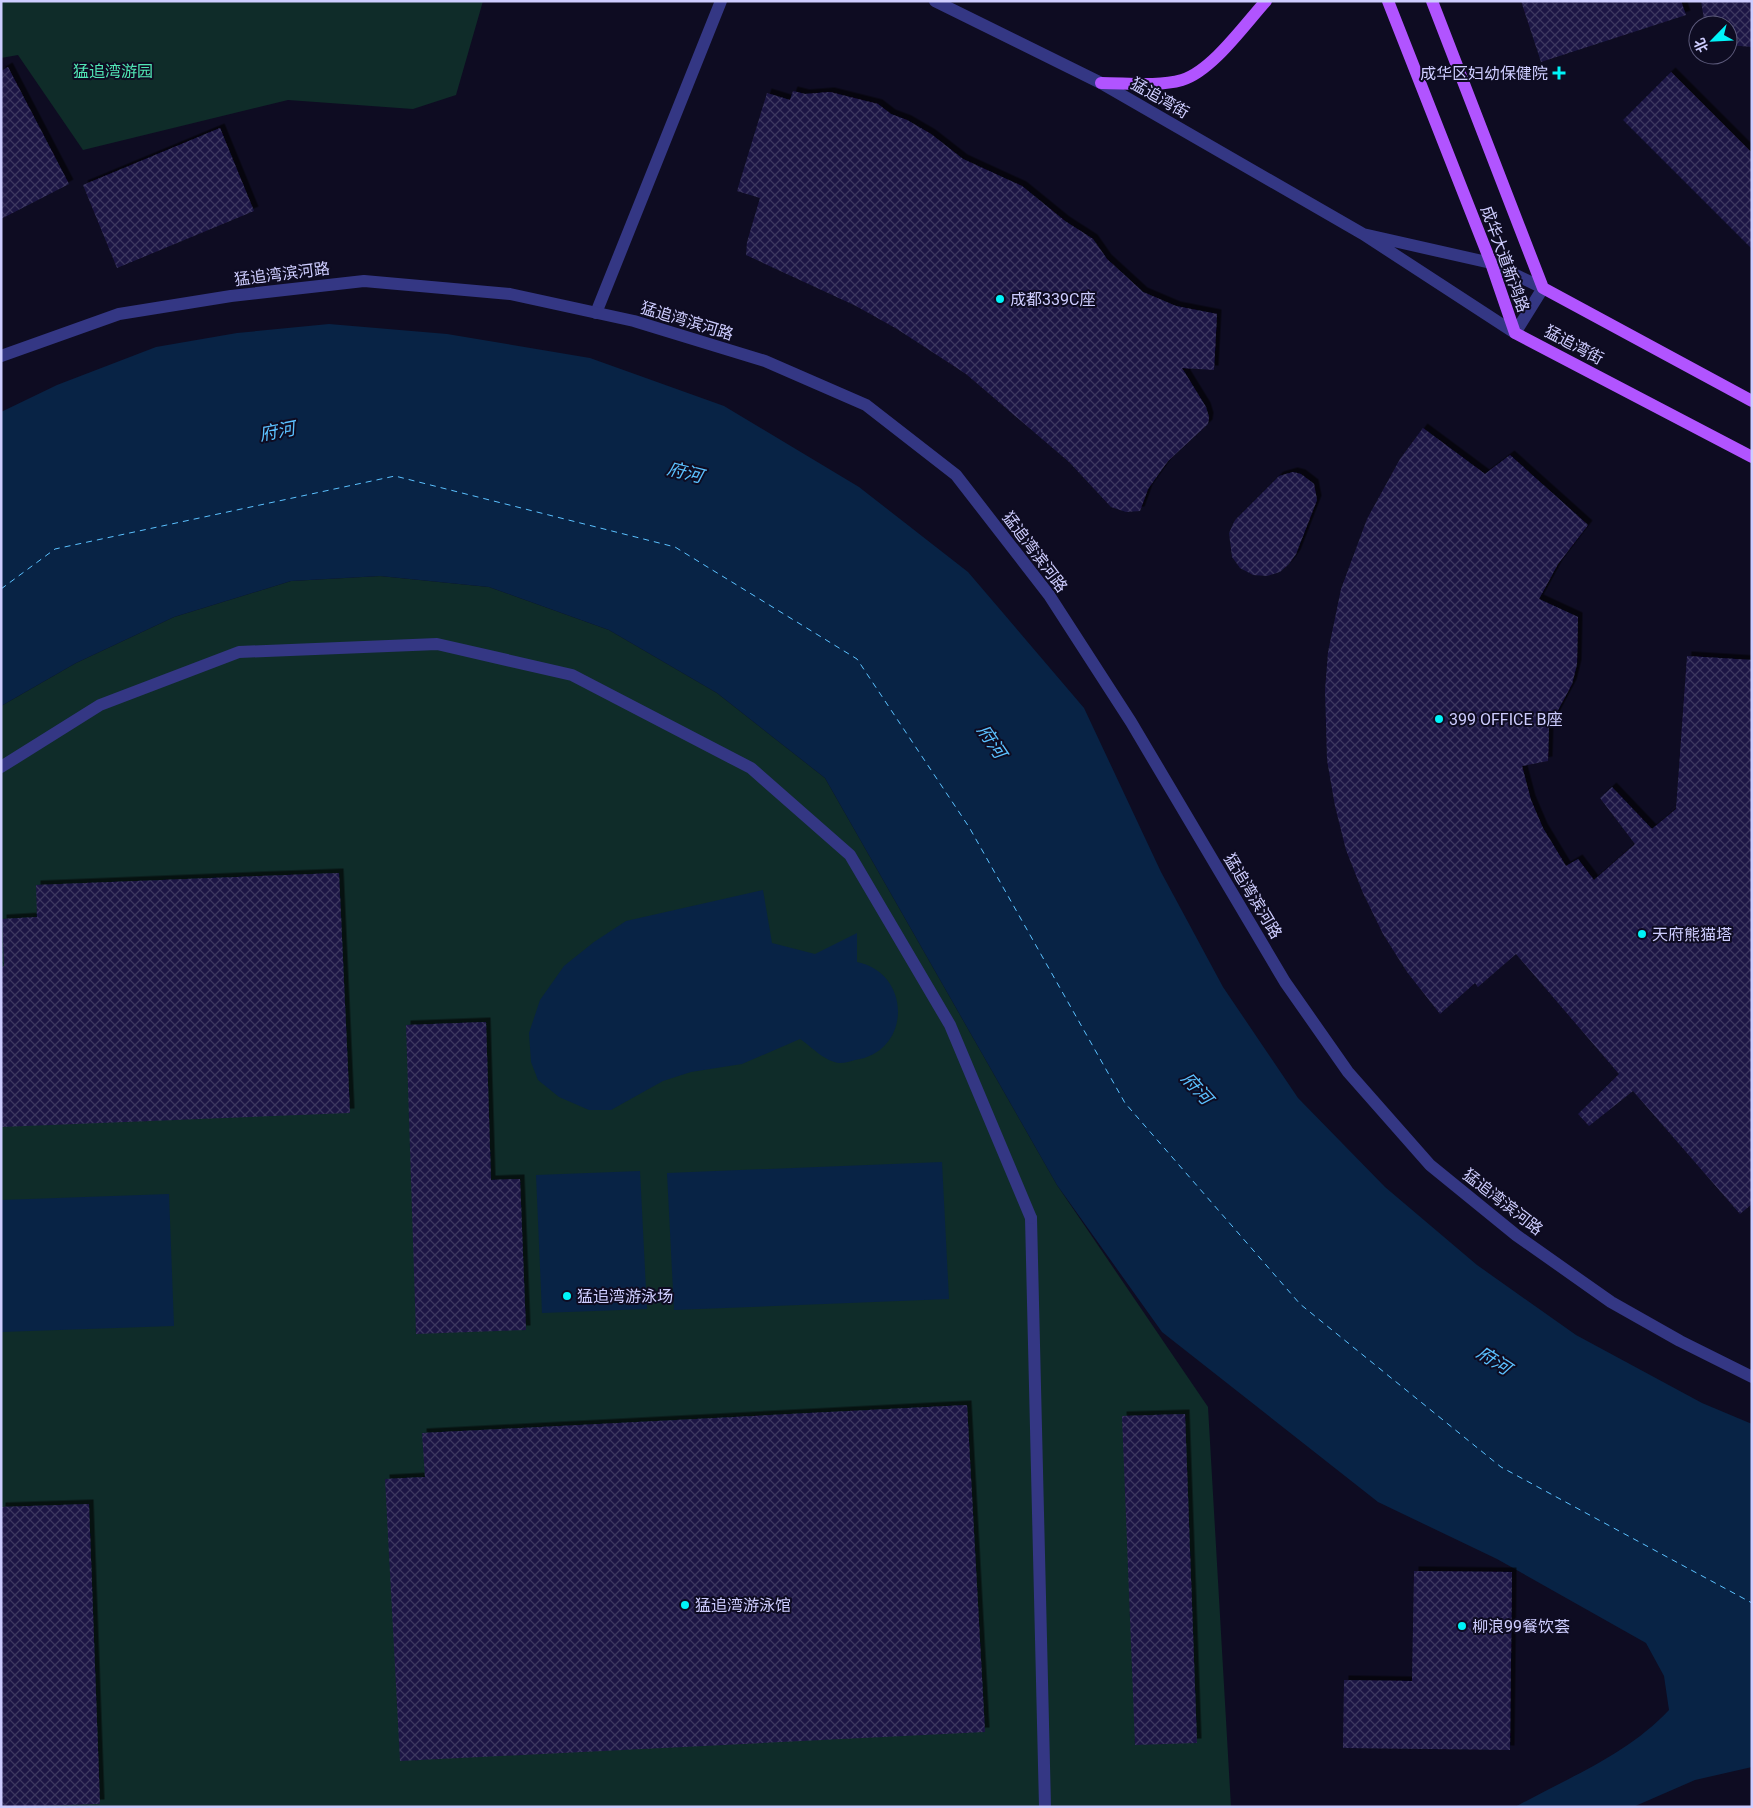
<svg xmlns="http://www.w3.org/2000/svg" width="1753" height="1808" viewBox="0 0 1753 1808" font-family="Roboto,'Noto Sans SC',sans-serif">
<defs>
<pattern id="building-cross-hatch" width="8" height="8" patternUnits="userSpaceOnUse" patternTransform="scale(1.25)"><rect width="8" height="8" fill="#1c1744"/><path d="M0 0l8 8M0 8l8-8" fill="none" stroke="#3c3860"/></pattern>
<filter id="shadow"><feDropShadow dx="4.5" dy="-4.5" stdDeviation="0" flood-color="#0009"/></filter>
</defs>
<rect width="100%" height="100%" fill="#0e0c22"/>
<g fill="#0f2c29">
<polygon points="1,1 483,1 456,95 413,109 288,100 83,150 18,55 1,58"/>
<polygon points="380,576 489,587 609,630 717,693 825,778 1057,1185 1208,1407 1231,1807 1,1807 1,706 76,663 174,617 291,581"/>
</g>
<g fill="#082345">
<path d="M329,324L447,334L590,358L724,406L859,487L968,572L1084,708L1161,872L1223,987L1298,1098L1385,1187L1477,1265L1576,1335L1702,1403L1752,1424V1767L1695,1780L1633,1807H1515C1568,1778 1628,1754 1669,1710L1664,1676L1646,1643L1497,1559L1378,1502L1162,1332L1057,1185L825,778L717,693L609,630L489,587L380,576L291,581L174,617L76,663L1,706V412L57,385L156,347L237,333Z"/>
<path d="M763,890L772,943L815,954L857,933V962C912,973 912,1052 855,1060C851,1061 845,1063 840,1063C825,1062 812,1047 800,1039L742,1064L691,1072L663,1081L611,1110H589L559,1097L538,1080L531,1062L529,1033L540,1000L564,966L594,942L626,921Z"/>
<polygon points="942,1162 949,1299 674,1310 667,1173"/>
<polygon points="640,1171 647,1309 542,1313 536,1175"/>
<polygon points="169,1194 174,1326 1,1332 1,1200"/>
</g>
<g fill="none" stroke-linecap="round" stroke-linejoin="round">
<polyline stroke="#5bc1ff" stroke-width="1" stroke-dasharray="6 5" stroke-linecap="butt" points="1,589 55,549 395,476 675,547 857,659 969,827 1125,1103 1300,1304 1501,1467 1752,1603"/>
</g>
<g fill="url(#building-cross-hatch)" filter="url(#shadow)">
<polygon points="1521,1 1681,1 1686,15 1541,62"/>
<polygon points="1701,1 1752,1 1752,47 1728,45 1728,25 1705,25"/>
<polygon points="8,67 69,184 1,219 1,71"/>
<polygon points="1671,72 1752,153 1752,249 1623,120"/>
<polygon points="793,91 805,94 830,92 878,104 891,114 907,120 931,134 963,159 1022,186 1065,221 1093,239 1107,259 1143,292 1176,306 1217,314 1214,370 1182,368 1206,407 1209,417 1208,424 1168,461 1148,489 1140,511 1126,512 1111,507 1069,462 966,374 897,329 856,306 746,255 747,242 760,198 737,191 767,93 790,100"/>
<polygon points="220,128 254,211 117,268 83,185"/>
<polygon points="1423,428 1485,474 1510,455 1588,525 1558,564 1539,599 1578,617 1577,664 1572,684 1549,727 1548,761 1522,766 1531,800 1543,828 1566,866 1578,859 1594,880 1635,844 1600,798 1612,787 1652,829 1676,809 1687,656 1752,660 1752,1204 1740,1214 1633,1091 1589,1126 1578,1114 1619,1074 1516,954 1478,987 1475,983 1440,1014 1407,972 1383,934 1363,893 1346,850 1335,806 1327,760 1325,690 1328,652 1341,589 1367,519 1400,459"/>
<polygon points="1293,472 1301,474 1314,484 1317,500 1296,554 1289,564 1280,572 1267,576 1253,575 1240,568 1232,557 1229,533 1235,520 1279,476"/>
<polygon points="339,873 350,1113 1,1127 1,967 4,966 2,919 37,917 36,885"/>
<polygon points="486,1022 491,1180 520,1179 526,1330 416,1334 406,1025"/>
<polygon points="967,1405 985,1732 400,1761 385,1479 425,1477 422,1433"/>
<polygon points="1185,1414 1197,1743 1135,1745 1122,1416"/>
<polygon points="89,1504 100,1804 1,1807 1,1507"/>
<polygon points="1414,1571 1512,1572 1510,1750 1343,1748 1344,1680 1412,1681"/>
</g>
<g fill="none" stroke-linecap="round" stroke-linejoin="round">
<g stroke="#343784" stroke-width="12">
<polyline points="596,313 721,1"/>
<polyline points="1031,1218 1045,1807"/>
</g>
<g stroke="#343784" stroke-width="12">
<polyline points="1,356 119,314 231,296 364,281 510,294 634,321 765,361 866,405 956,475 1049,595 1131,722 1285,982 1348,1072 1430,1165 1516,1235 1611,1302 1680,1341 1752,1377"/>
<polyline points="1,767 100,705 239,652 437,644 572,675 751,768 850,855 950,1025 1031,1218"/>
</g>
<polyline stroke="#343784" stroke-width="12" points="935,1 1101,83 1363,234 1515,333 1543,288 1491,263 1363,234"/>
<g stroke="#b154ff" stroke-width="12">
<polyline points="1388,1 1491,263 1515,333 1752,457"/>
<polyline points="1432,1 1543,288 1752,401"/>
<path d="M1101,83C1127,83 1157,87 1182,80C1212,71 1245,24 1266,1"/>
</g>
</g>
<g fill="#00f4f8" stroke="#0e0c22" stroke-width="2">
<path d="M1556.5 65.5h5v5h5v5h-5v5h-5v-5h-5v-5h5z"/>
<circle cx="1000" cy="299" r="5"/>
<circle cx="1439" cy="719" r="5"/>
<circle cx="1642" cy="934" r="5"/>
<circle cx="567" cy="1296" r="5"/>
<circle cx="685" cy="1605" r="5"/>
<circle cx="1462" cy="1626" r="5"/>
</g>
<g text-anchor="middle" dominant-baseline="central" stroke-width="4" stroke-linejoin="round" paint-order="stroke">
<g font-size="16" fill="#51e7b5" stroke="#0e0c22">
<text x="113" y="71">猛追湾游园</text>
</g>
<g font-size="16" fill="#cecdff" stroke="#0e0c22" text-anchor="start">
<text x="1548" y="73" text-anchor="end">成华区妇幼保健院</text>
<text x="1010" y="299">成都339C座</text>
<text x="1449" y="719">399 OFFICE B座</text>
<text x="1652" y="934">天府熊猫塔</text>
<text x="577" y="1296">猛追湾游泳场</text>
<text x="695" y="1605">猛追湾游泳馆</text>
<text x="1472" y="1626">柳浪99餐饮荟</text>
</g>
<g font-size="16" fill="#cecdff" stroke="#0e0c22">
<text transform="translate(1160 98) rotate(30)">猛追湾街</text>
<text transform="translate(1505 259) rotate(70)">成华大道新鸿路</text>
<text transform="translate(282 274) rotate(-7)">猛追湾滨河路</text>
<text transform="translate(687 321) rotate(17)">猛追湾滨河路</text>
<text transform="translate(1574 345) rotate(28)">猛追湾街</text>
<text transform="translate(1035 552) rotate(53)">猛追湾滨河路</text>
<text transform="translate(1253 896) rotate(59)">猛追湾滨河路</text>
<text transform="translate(1503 1202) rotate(38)">猛追湾滨河路</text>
</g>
<g font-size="18" font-style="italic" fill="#5bc1ff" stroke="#0e0c22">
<text transform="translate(277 431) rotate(-11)">府河</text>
<text transform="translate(685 472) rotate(14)">府河</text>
<text transform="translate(992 741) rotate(56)">府河</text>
<text transform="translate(1197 1088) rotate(48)">府河</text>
<text transform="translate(1494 1360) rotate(33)">府河</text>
</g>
</g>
<rect width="1753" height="1808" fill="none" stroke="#cecdff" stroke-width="5"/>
<g transform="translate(1713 40) rotate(246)"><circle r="24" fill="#0e0c22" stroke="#5b597a"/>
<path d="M0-4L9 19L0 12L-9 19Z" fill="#00f4f8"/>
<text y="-8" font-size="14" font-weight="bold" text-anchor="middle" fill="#cecdff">北</text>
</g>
</svg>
